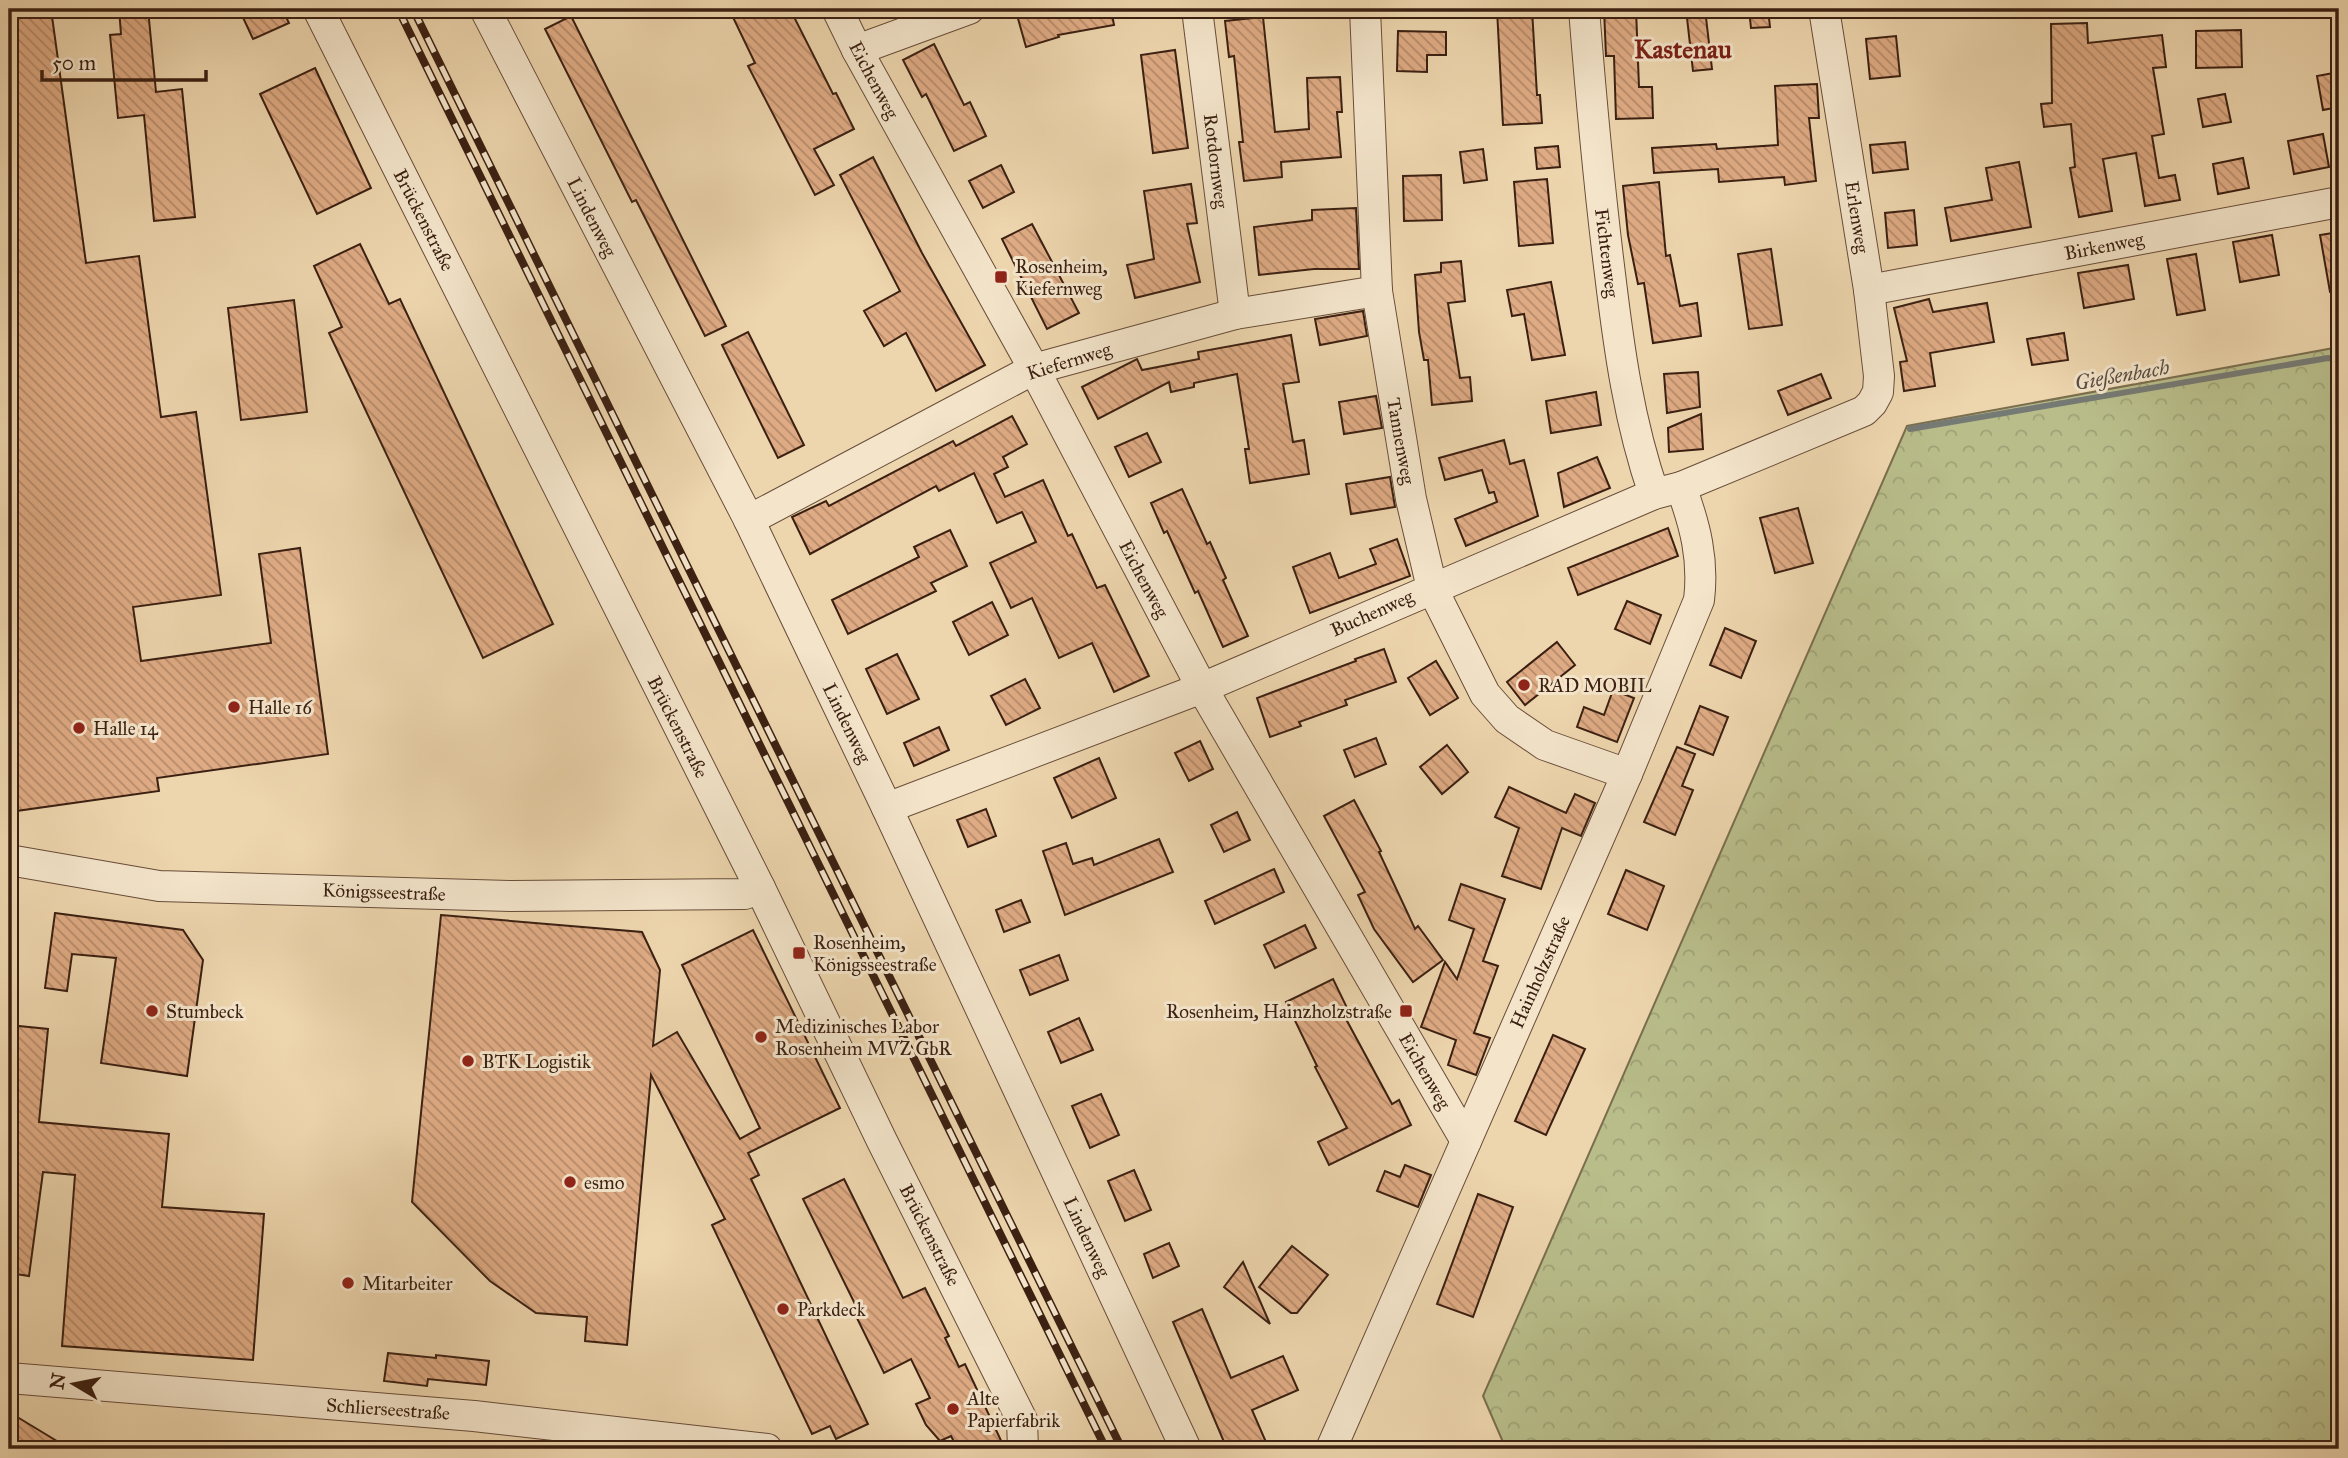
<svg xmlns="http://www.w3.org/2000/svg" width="2348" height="1458" viewBox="0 0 2348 1458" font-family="'IM FELL Great Primer',serif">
<defs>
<pattern id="forest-crowns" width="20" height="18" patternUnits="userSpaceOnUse" patternTransform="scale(1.75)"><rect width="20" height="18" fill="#b8bd8a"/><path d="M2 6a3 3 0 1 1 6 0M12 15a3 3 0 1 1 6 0" fill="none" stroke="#9fa276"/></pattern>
<pattern id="building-back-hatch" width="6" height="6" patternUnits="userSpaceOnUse" patternTransform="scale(1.75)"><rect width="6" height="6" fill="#dfab84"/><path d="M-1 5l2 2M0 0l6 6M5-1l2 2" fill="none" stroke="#b68b6b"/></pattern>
</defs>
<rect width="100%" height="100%" fill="#edd5ad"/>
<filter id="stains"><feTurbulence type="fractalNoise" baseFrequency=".00286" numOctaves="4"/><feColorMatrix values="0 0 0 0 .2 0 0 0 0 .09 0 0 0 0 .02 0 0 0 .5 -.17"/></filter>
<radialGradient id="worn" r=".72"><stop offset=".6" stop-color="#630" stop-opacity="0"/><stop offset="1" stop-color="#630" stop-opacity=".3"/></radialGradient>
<polygon fill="url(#forest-crowns)" stroke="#7a6e4e" stroke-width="2" points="2339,347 2339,1449 1506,1449 1483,1396 1907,426"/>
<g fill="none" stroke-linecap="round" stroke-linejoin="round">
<polyline stroke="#767a74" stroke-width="6" points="1910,429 2328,358 2339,360"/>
</g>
<g fill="url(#building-back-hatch)" stroke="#3b2012" stroke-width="2">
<polygon points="9,9 51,9 86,263 139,256 161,417 196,412 221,595 133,607 141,661 271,643 259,554 300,548 328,754 157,778 159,791 9,812"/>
<polygon points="119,9 148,9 156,92 182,89 195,217 154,221 144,115 118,118 110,35 121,34"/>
<polygon points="239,9 282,9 289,23 253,39"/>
<polygon points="729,9 790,9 833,94 836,93 854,129 814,149 834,185 815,195 748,66 755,63"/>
<polygon points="1038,9 1111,9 1114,25 1058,35 1059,37 1026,47 1017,15"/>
<polygon points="1497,9 1532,9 1537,95 1540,95 1542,123 1503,125"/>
<polygon points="1604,9 1636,9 1639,87 1652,87 1653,118 1616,119 1614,56 1606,56"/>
<polygon points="1686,9 1705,9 1712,69 1693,71"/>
<polygon points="1749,9 1768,9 1770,27 1751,28"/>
<polygon points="571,16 726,326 705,336 636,200 632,202 545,29"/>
<polygon points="1263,17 1275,132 1309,129 1307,78 1340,77 1342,112 1337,112 1341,157 1281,162 1282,177 1244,181 1239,142 1243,142 1234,56 1229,57 1225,21"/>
<polygon points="2087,23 2088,43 2162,35 2166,67 2153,68 2164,134 2152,136 2159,178 2175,175 2180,200 2145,206 2136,153 2103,159 2112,211 2079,217 2070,168 2075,167 2071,124 2044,127 2041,104 2052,103 2051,24"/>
<polygon points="2241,30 2242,67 2196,68 2196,31"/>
<polygon points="1398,31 1446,32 1446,55 1427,55 1427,72 1397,71"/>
<polygon points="1896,36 1900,76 1870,79 1866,39"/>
<polygon points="934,44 964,105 970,102 986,136 954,151 926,94 922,97 903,60"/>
<polygon points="1175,50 1188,148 1153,153 1141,55"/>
<polygon points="315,68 371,188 317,214 260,94"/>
<polygon points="2339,72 2339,107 2323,110 2317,76"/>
<polygon points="1817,84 1819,118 1809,118 1816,181 1785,185 1784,177 1719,182 1718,169 1654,173 1652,148 1716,144 1717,149 1778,145 1775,86"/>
<polygon points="2225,94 2231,122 2203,127 2198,99"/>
<polygon points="2323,134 2329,167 2294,174 2288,141"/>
<polygon points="1905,142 1908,169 1873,173 1870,145"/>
<polygon points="1558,146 1560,167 1537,169 1535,148"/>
<polygon points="1483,149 1487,180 1464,183 1460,152"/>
<polygon points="873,157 922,253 985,365 936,391 906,333 884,346 864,311 900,291 840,175"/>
<polygon points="2243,158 2249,188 2218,194 2213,164"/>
<polygon points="2019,162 2031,227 1951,241 1945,208 1992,200 1986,168"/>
<polygon points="1001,165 1014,192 983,208 969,181"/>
<polygon points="1441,175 1442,220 1404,221 1403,176"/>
<polygon points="1547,179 1553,243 1519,246 1514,182"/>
<polygon points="1659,182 1666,256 1670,255 1680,306 1697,303 1701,336 1653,343 1644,283 1638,284 1628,235 1623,186"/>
<polygon points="1191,184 1197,223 1187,224 1200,282 1135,298 1127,265 1154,259 1144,191"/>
<polygon points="1356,208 1359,269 1314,269 1259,275 1254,227 1312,220 1312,210"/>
<polygon points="1914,210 1917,245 1888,248 1885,213"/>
<polygon points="1032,224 1079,313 1047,329 1002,239"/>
<polygon points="2339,232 2339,291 2330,292 2320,235"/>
<polygon points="2272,235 2279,275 2240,282 2233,242"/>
<polygon points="360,244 389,304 400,299 553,624 483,658 329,333 342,327 314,266"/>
<polygon points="1771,249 1782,325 1749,329 1738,254"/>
<polygon points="2196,254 2205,310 2177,315 2167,259"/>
<polygon points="1461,261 1465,301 1448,303 1460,378 1470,377 1472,401 1432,405 1428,360 1424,360 1419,332 1415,275 1441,272 1441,263"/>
<polygon points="2128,265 2134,299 2084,308 2078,273"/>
<polygon points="1551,282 1565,355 1532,360 1524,314 1512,316 1507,290"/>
<polygon points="1929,299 1933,312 1987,303 1994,342 1930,353 1935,386 1904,391 1900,362 1907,361 1894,308"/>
<polygon points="294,300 307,412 241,420 228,308"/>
<polygon points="1363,311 1367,336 1320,345 1315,319"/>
<polygon points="748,332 804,445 778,458 722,345"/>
<polygon points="2064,333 2068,360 2032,365 2027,339"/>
<polygon points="1291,335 1299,382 1283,384 1293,442 1304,440 1309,474 1250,483 1245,449 1249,449 1237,374 1194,383 1194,387 1171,392 1169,382 1098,419 1082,387 1137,359 1142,370 1199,359 1198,352"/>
<polygon points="1698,372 1700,407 1667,413 1664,374"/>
<polygon points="1821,374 1831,398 1788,415 1778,391"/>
<polygon points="1596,392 1601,425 1551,433 1546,401"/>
<polygon points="1376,396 1382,428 1344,434 1339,402"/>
<polygon points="1701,414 1703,449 1669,452 1668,428"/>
<polygon points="1012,416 1027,444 1003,457 1008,467 994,474 1005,497 1043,480 1068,536 1072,534 1097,588 1105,585 1149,676 1114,692 1092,643 1059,658 1032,598 1011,608 990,563 1036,542 1022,512 997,523 974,473 939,491 936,486 810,554 792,517 826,501 829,506 953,441 956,446"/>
<polygon points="1147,433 1161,462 1129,477 1115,447"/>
<polygon points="1504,440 1510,464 1524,460 1538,516 1466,546 1455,519 1497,502 1494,492 1489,493 1482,470 1445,480 1439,458"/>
<polygon points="1597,457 1610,488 1564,507 1558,473"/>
<polygon points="1390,477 1395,507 1351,514 1346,484"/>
<polygon points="1182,489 1207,544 1210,542 1226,578 1223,580 1248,636 1223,647 1198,591 1195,593 1167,531 1164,533 1151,503"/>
<polygon points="1798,508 1813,563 1775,573 1760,518"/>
<polygon points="1668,528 1678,556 1578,595 1568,568"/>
<polygon points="950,530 967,566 931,583 936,591 848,634 832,600 919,557 914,547"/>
<polygon points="1397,539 1410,576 1310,613 1293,567 1330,553 1339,578 1376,564 1370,549"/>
<polygon points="1627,601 1661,615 1650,644 1615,629"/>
<polygon points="992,602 1008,635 969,655 953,622"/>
<polygon points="1725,628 1756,641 1741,678 1710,665"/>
<polygon points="1557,642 1575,665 1525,705 1507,682"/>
<polygon points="1384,649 1396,682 1345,700 1347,705 1299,722 1301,726 1270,737 1257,698 1356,661 1355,659"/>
<polygon points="897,654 919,699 887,714 866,669"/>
<polygon points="1436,661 1458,698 1430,715 1408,678"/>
<polygon points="1025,679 1040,708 1006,725 991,696"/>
<polygon points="1613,690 1634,698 1617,742 1577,727 1584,707 1604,715"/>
<polygon points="1700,706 1728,717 1713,755 1685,744"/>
<polygon points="939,727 949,750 914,766 904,743"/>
<polygon points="1376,738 1386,764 1355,777 1344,750"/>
<polygon points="1200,741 1213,769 1189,781 1175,753"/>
<polygon points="1447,745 1468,772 1442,794 1420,767"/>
<polygon points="1677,747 1695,754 1682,786 1693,790 1675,835 1644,822"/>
<polygon points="1099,758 1116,798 1072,818 1054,778"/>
<polygon points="1509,787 1566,813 1575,794 1595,803 1581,836 1562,828 1541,889 1502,876 1519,828 1495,817"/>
<polygon points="1354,800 1381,851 1379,852 1415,929 1418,926 1443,960 1413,982 1374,929 1358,895 1365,892 1324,816"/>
<polygon points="986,809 996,836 968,847 957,820"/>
<polygon points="1237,812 1250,840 1224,852 1211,825"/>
<polygon points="1159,839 1173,872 1065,915 1043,851 1066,843 1073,864 1092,858 1094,865"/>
<polygon points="1274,869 1284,892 1215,924 1205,901"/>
<polygon points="1626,870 1664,886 1647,930 1608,914"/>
<polygon points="1461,884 1505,899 1483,961 1498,966 1474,1033 1490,1038 1476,1075 1448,1065 1456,1040 1421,1027 1445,962 1457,979 1474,929 1449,920"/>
<polygon points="1021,900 1030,922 1004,932 996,910"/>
<polygon points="55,913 183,930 203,960 187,1076 101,1063 116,958 72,954 67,991 45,988"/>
<polygon points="441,915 642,932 660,970 653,1046 677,1032 740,1139 760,1128 682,965 753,930 840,1108 748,1153 759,1175 751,1179 868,1424 836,1439 830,1426 812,1434 712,1225 725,1219 651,1075 627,1345 585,1341 587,1317 536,1313 490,1281 412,1202"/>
<polygon points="1305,925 1316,948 1275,968 1264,945"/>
<polygon points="1059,955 1068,980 1030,995 1020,970"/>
<polygon points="1333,979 1351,1016 1346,1019 1392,1104 1399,1100 1411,1125 1329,1165 1318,1142 1347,1128 1315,1067 1317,1066 1286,1002"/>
<polygon points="1079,1018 1093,1050 1061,1063 1048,1032"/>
<polygon points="9,1025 48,1029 39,1122 169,1134 162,1207 264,1214 253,1360 62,1346 75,1175 43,1172 29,1276 9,1273"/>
<polygon points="1553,1035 1585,1049 1546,1135 1515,1121"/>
<polygon points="1101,1094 1119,1135 1090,1148 1072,1106"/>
<polygon points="1405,1165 1431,1175 1418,1207 1377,1191 1385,1171 1400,1177"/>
<polygon points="1134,1170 1151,1210 1125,1221 1108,1181"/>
<polygon points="844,1179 903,1298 925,1288 949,1336 945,1338 959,1367 965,1364 1005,1449 958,1449 951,1436 940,1441 926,1425 916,1404 930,1398 911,1359 884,1373 852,1308 856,1306 803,1199"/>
<polygon points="1478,1194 1513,1207 1473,1317 1437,1304"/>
<polygon points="1169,1243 1179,1266 1153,1278 1144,1254"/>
<polygon points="1292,1246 1328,1275 1297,1313 1291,1313 1259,1287"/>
<polygon points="1243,1262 1270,1324 1224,1287"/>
<polygon points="1202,1309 1231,1378 1283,1356 1298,1390 1252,1410 1269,1449 1227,1449 1173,1322"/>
<polygon points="388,1353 436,1358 436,1355 489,1361 486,1385 428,1379 427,1386 384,1381"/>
<polygon points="9,1412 70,1449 9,1449"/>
</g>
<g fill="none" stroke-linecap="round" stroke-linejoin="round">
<g stroke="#684d39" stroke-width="32">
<g id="minor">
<polyline points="318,9 760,888 882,1141 1022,1420 1023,1449"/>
<polyline points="485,9 749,520 887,808 1186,1449"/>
<polyline points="837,9 857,50 1034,369 1202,688 1466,1141"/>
<polyline points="1197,9 1235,314"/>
<polyline points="1365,9 1377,291 1411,499 1432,588 1485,694 1507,719 1545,745 1627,774"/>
<path d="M1584,9C1591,98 1599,186 1610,274C1619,349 1629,422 1654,494"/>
<polyline points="857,50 969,9"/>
<polyline points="1869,290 2339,202"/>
<polyline points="749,520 1034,369 1235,314 1377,291"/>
<polyline points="887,808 1202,688 1654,494 1681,487 1864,411 1872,403 1878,392 1879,376 1869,290 1824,9"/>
<polyline points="9,860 159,886 511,896 745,894 760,888"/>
<polyline points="9,1378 474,1416 767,1449"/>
<path d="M1331,1449L1627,774L1699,600C1704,559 1695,525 1681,487"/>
</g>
</g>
<use href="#minor" stroke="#f3e4ca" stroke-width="30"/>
<g stroke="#3b2012" stroke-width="8">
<g id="rail">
<polyline points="398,9 1106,1449"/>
<polyline points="413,9 1122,1449"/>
</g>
</g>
<use href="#rail" stroke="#f3e4ca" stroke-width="5" stroke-dasharray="16" stroke-linecap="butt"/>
</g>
<g fill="#8f2418" stroke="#f3e4ca" stroke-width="2.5">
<rect x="994" y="270" width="14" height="14" rx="3.5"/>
<circle cx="1524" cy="685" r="7"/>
<circle cx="234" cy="707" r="7"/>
<circle cx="79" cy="728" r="7"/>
<rect x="792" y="946" width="14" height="14" rx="3.5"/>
<circle cx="152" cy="1011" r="7"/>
<rect x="1399" y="1004" width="14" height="14" rx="3.5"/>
<circle cx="761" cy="1037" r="7"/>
<circle cx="468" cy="1061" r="7"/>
<circle cx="570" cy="1182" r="7"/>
<circle cx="348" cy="1283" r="7"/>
<circle cx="783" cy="1309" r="7"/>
<circle cx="953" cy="1409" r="7"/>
</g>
<g text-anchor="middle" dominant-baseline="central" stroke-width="6" stroke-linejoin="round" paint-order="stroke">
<g font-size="19" fill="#3b2012" stroke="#f3e4ca">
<text transform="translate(874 80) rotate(62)">Eichenweg</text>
<text transform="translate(1216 161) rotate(83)">Rotdornweg</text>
<text transform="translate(592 217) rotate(63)">Lindenweg</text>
<text transform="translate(1857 217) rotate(81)">Erlenweg</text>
<text transform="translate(424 220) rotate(63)">Brückenstraße</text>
<text transform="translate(2104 246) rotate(-11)">Birkenweg</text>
<text transform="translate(1607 253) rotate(83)">Fichtenweg</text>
<text transform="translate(1069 361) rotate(-17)">Kiefernweg</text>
<text transform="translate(1401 441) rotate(80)">Tannenweg</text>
<text transform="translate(1144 579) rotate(62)">Eichenweg</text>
<text transform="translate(1372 613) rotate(-24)">Buchenweg</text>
<text transform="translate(847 723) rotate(64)">Lindenweg</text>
<text transform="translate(678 727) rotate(63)">Brückenstraße</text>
<text transform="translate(384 892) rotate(2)">Königsseestraße</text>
<text transform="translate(1540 972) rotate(-66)">Hainholzstraße</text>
<text transform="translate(1425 1071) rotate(60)">Eichenweg</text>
<text transform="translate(930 1235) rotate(63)">Brückenstraße</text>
<text transform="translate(1087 1237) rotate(65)">Lindenweg</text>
<text transform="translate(388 1409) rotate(4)">Schlierseestraße</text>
</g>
<g font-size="19" fill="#3b2012" stroke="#f3e4ca" text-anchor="start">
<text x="1015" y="266">Rosenheim,<tspan x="1015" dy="22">Kiefernweg</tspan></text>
<text x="1538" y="685">RAD MOBIL</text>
<text x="248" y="707">Halle 16</text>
<text x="93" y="728">Halle 14</text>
<text x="813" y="942">Rosenheim,<tspan x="813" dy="22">Königsseestraße</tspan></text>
<text x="166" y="1011">Stumbeck</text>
<text x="1392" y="1011" text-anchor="end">Rosenheim, Hainzholzstraße</text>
<text x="775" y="1026">Medizinisches Labor<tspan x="775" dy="22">Rosenheim MVZ GbR</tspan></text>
<text x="482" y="1061">BTK Logistik</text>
<text x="584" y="1182">esmo</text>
<text x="362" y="1283">Mitarbeiter</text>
<text x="797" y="1309">Parkdeck</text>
<text x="967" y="1398">Alte<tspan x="967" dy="22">Papierfabrik</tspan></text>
</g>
<g font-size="21" font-style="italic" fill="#594d43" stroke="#f3e4ca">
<text transform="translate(2122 375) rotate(-10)">Gießenbach</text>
</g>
<g font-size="26" font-weight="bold" fill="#7a1f14" stroke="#f3e4ca">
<text x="1683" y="49">Kastenau</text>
</g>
</g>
<rect width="2348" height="1458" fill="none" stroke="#edd5ad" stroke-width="35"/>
<rect x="10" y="10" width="2327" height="1437" fill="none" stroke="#3b2012" stroke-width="3.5"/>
<rect x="18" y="18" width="2313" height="1423" fill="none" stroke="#3b2012" stroke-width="2"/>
<g transform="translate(74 1384) rotate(280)" stroke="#f3e4ca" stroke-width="5" paint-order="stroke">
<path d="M0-5L12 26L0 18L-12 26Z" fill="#3b2012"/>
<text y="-10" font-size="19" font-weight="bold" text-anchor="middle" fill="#3b2012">N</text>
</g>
<path d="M42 70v10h164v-10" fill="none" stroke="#3b2012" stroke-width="3.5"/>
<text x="52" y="70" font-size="21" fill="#3b2012" stroke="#f3e4ca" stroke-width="5" paint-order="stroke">50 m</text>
<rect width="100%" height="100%" filter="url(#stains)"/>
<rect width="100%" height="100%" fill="url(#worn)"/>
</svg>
